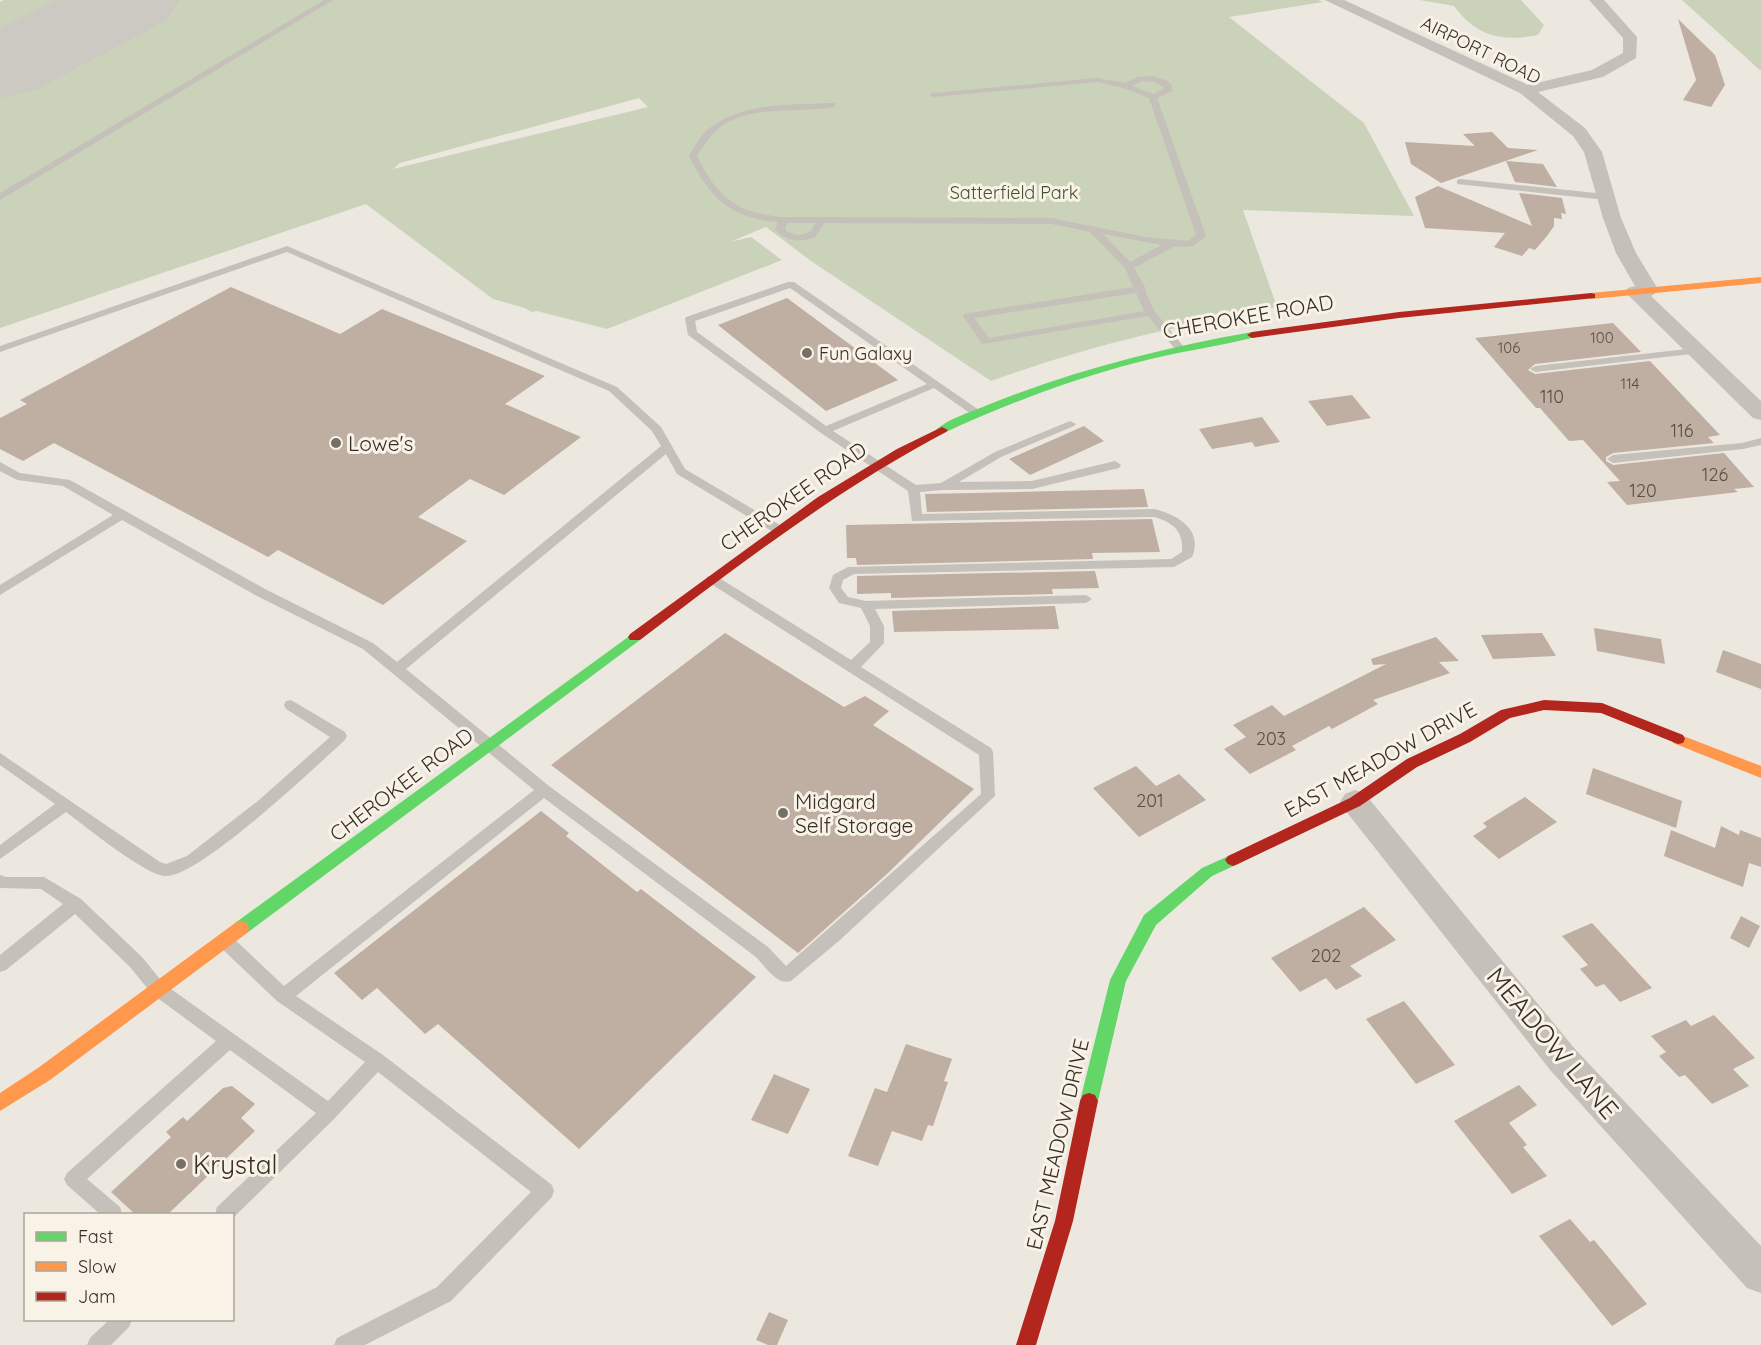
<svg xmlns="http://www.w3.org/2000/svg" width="1761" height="1345" viewBox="0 0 1761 1345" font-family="Quicksand,sans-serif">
<rect width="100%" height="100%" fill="#ece8e0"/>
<g fill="#cad2ba" fill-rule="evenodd">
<polygon points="4,0 99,0 0,47 0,2"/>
<path d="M164,0H1318L1323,2L1229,17L1364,123L1414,216L1243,210L1277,307C1177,326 1087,346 991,381L811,261L766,227L730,242L751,237L782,260L607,329L537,311L531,312L525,308L493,299L366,204L0,328V92L40,71L45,61ZM639,98L648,107L393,169L400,163Z"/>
<path d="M1420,0H1521L1544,25L1538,35C1502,42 1477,37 1454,6Z"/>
<polygon points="1682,0 1761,0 1761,71"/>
</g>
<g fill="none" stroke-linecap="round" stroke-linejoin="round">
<polygon fill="#ccc8c2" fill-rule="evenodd" points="57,0 180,0 167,20 37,89 0,98 0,28"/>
</g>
<g fill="#bfaea2">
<polygon points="1678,19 1715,55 1725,85 1711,107 1683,100 1696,80"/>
<polygon points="1492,132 1508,148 1538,150 1441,183 1411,164 1405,142 1475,146 1463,134"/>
<polygon points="1506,161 1543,164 1557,187 1515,182"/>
<polygon points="1438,186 1532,226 1519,193 1562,198 1566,214 1561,213 1562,219 1554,218 1554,226 1547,236 1535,250 1529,248 1522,256 1494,247 1505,233 1425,228 1415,197"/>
<polygon points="231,287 340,334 382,309 545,376 505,404 581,437 504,495 470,479 418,517 467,541 383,605 278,550 268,557 54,443 23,461 0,449 0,418 27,404 20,400"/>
<polygon points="787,298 898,380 826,411 718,325"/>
<polygon points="1613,323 1641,352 1535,364 1528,370 1535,374 1650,361 1720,435 1708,437 1714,443 1613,453 1606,457 1606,461 1613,465 1724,453 1754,487 1734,489 1738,492 1627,505 1607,482 1620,481 1583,440 1569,441 1540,408 1536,408 1475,338"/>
<polygon points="1352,395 1371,418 1327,426 1308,401"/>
<polygon points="1262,417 1280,442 1255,447 1252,442 1212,449 1199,429"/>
<polygon points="1084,426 1104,441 1030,475 1009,459"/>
<polygon points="1144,489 1148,507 927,512 925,494"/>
<polygon points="1152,519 1160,552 1092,553 1093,559 857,565 856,558 847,558 846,525"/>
<polygon points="1095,571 1099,588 1052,589 1053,594 891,598 891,593 857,594 857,576"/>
<polygon points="1055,606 1059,629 894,632 892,611"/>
<polygon points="1594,628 1661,639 1665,664 1597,651"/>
<polygon points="725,633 844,707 865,696 889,711 873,725 974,789 888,873 798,953 551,765"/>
<polygon points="1542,633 1556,656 1493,659 1481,635"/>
<polygon points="1436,637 1459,661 1439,662 1450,673 1373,700 1378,704 1332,729 1329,726 1292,746 1296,750 1250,774 1224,749 1246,737 1233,725 1272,705 1284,716 1386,664 1373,665 1371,659"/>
<polygon points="1723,650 1761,664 1761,689 1716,672"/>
<polygon points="1136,766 1156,786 1179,774 1206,800 1139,837 1093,788"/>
<polygon points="1593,768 1682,801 1676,828 1586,794"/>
<polygon points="1525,797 1557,822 1499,859 1473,836 1487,827 1483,823"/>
<polygon points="541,811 569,833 566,836 637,892 641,889 756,977 579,1149 438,1024 425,1034 377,988 362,1000 334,973"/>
<polygon points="1721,826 1739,835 1740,830 1761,838 1761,867 1749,863 1743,887 1664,856 1671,830 1715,848"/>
<polygon points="1364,907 1396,940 1350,966 1362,976 1336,990 1326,978 1300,992 1271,958"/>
<polygon points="1741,916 1760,926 1749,948 1730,938"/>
<polygon points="1592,923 1652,988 1620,1002 1604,984 1596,987 1580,969 1588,965 1562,936"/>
<polygon points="1404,1001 1455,1065 1416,1084 1366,1019"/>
<polygon points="1714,1015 1755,1058 1733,1069 1749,1086 1712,1104 1685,1075 1679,1077 1659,1056 1666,1052 1651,1036 1686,1020 1691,1026"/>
<polygon points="906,1044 952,1059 944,1081 948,1082 933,1126 928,1125 922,1141 892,1131 878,1166 848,1156 875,1088 887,1092"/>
<polygon points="774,1074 810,1089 788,1134 751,1120"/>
<polygon points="1519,1085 1537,1105 1509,1123 1527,1145 1523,1147 1547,1176 1512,1194 1454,1121"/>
<polygon points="232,1086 255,1104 241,1118 255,1131 167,1215 136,1215 111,1192 171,1137 166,1132 183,1117 187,1121 223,1088"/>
<polygon points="1570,1219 1590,1242 1594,1240 1647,1304 1612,1326 1539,1236"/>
<polygon points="769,1312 788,1320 777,1345 768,1345 756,1340"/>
</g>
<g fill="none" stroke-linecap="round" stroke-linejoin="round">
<g fill="#c5c0b9" fill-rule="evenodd">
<polygon points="324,0 333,0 0,200 0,193"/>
<path d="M1152,76L1166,80L1172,85V91L1157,98L1206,236L1193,246L1173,247L1134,268L1146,289L1145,291L1155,312L1184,347L1179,350L1175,349L1148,316L982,344L963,316L964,314L1133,287L1125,268L1090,232L1063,226L1051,224L824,223L815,237C802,243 785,241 775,230L778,222C731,219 709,197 689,156C695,146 701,134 711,127C743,102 793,105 832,103H835V107C796,114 744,103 714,133C707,140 702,148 697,156C718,198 736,213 783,217L1051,218L1146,237L1188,241L1196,235L1149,98L1124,88L1097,82L933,97L929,95L933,93L1097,78L1125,83L1138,77ZM1142,81L1155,82L1165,88L1153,94L1132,86ZM787,223H815L812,230C804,237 793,236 785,230ZM1103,234L1162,245L1130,262ZM1136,293L1144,311L989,338L974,318Z"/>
<polygon points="1460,179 1606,194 1610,197 1606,200 1457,184 1457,180"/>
<path d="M287,246L617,387L661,427L685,469L783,527L785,530L783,533H775L677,474L666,454L406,669L549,786L768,947L786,966L981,794L979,755L708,582L706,579L708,576H716L851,660L870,642V626L861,608L839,603L829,588L833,575L848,567L1171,559L1182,552C1184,532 1173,522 1154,517L912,521L908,491L821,433L688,335L685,319L686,317L788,282H794L979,410V414H971L934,388L833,431L916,485L941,483L995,452L1070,421L1076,424L1074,426L1003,456L959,482L1032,481L1115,461L1121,465L1119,468L1032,489L943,490L920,492L922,514L1154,509C1176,514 1204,529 1192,557L1174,567L854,574L843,580L841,588L848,597L866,601L1086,595L1092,599L1086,603L875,609L884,626V643L861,667L991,748L993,752L995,796L840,940L791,981C777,986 765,966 756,957L544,798L296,996L383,1055L552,1185L554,1191L552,1197L451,1301L365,1345H334L337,1338L437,1287L531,1192L378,1072L335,1118L232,1219V1214H215L217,1207L316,1113L230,1050L87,1179L120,1207L122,1214H100L67,1185L64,1179L67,1173L216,1041L152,994L130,967L75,914L6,970L0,972V955L63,904L41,889L0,888V875L6,877H44L81,899L142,957L164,984L328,1101L365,1062L277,1001L220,947L218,942L220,937L226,935L232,937L284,986L534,790L363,649L255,595L122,520L0,595V585L113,515L63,486L17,480L0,471V462L20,473L70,480L265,589L373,643L397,662L661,446L652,431L609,391L287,252L0,352V346ZM790,288L927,384L826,426L697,332L695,321Z"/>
<polygon points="1696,348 1700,349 1700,353 1535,372 1530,369 1535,366"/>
<polygon points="1761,438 1761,445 1743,449 1613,463 1607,459 1613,455 1742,443"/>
<path d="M291,700L345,732L347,736L345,740C316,766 199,878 165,876C145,875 85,826 66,812L0,859V845L55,804L0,765V753L160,862L166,864L187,856L259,800L330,737L286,709L284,705L286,701Z"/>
<polygon points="109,1320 132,1320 129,1327 111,1345 87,1345 90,1338"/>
</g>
<g fill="#c5c0b9" fill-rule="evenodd">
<polygon points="1325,0 1344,0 1528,85 1592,70 1623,53 1623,38 1589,0 1604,0 1637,37 1636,58 1603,77 1538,92 1585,128 1602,152 1621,218 1636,253 1659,291 1651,296 1761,401 1761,420 1753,418 1625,292 1628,288 1635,286 1616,253 1603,218 1584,152 1573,136 1520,93"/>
<polygon points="1355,790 1365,794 1575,1049 1761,1246 1761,1293 1747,1288 1551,1071 1345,810 1340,802 1345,794"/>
</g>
<g fill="#63d668" fill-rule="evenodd">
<path d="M1252,332L1257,335L1256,337C1216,347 1175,352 1135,363C1070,380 1007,404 946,432L942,433L936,430C949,418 974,411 990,404C1075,370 1162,348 1252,332Z"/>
<polygon points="635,632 642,637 640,640 247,933 241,935 235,933 233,928 235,923"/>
<polygon points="1233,854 1238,856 1241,860 1238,864 1212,876 1156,925 1126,981 1098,1101 1095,1107 1089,1109 1083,1107 1080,1101 1110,980 1144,915 1202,868"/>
</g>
<g fill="#ff974d" fill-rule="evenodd">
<polygon points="1761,277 1761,283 1591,299 1586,296 1591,293"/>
<polygon points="1678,734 1761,766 1761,778 1673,743 1671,739 1673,735"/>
<polygon points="241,921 247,923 249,928 247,933 50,1080 0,1111 0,1093 38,1068 235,923"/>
</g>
<g fill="#b3261e" fill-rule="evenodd">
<polygon points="1591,293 1595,294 1595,298 1399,318 1252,338 1247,335 1252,332 1399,312"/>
<path d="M942,427L948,430L946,432C836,490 739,565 640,640H630L628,637L630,634L818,497L897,449Z"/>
<polygon points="1544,700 1602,703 1683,735 1685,739 1683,743 1678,744 1601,713 1544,710 1510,718 1470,742 1417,767 1360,806 1238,864 1233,866 1228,864 1225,860 1228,856 1350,798 1407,759 1460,734 1501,710"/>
<polygon points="1089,1093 1095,1095 1098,1101 1073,1221 1036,1345 1016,1345 1055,1221 1080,1101 1083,1095"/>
</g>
</g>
<g fill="#766f68" stroke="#f9f3e7" stroke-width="2">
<circle cx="807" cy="353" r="6"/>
<circle cx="336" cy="443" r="6"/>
<circle cx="783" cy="813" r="6"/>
<circle cx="181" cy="1164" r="6"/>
</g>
<g text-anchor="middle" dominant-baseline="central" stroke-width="6" stroke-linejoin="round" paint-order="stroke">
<g font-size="15" fill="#584e46">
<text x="1602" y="337">100</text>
<text x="1509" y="347">106</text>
<text x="1630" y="383">114</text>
</g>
<g font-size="18" fill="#362e27" stroke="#f9f3e7">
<text transform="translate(1481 50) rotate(26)">AIRPORT ROAD</text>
</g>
<g font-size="18" fill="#40532c" stroke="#f9f3e7">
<text x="1014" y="192">Satterfield Park</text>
</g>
<g font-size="18" fill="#362e27" stroke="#f9f3e7" text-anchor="start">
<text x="819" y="353">Fun Galaxy</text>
</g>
<g font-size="18" fill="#584e46">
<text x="1552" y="396">110</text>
<text x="1682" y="430">116</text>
<text x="1715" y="474">126</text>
<text x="1643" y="490">120</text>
<text x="1271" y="738">203</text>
<text x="1150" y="800">201</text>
<text x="1326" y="955">202</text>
</g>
<g font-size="21" fill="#362e27" stroke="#f9f3e7">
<text transform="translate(1248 316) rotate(-10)">CHEROKEE ROAD</text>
<text transform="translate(793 496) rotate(-35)">CHEROKEE ROAD</text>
<text transform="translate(1380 759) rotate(-29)">EAST MEADOW DRIVE</text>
<text transform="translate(401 784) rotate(-37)">CHEROKEE ROAD</text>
<text transform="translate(1057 1144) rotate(-77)">EAST MEADOW DRIVE</text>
</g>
<g font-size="21" fill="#362e27" stroke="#f9f3e7" text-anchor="start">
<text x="348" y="443">Lowe's</text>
<text x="795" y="801">Midgard<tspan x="795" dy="24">Self Storage</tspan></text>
</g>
<g font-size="26" fill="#362e27" stroke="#f9f3e7">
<text transform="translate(1553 1043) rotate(50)">MEADOW LANE</text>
</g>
<g font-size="26" fill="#362e27" stroke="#f9f3e7" text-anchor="start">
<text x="193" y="1164">Krystal</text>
</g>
</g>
<rect x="24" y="1213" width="210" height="108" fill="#f9f3e7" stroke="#aba49a" stroke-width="1.5"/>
<rect x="36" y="1232" width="30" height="9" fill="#63d668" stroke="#aba49a" stroke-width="1.5"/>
<text x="78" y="1243" font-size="18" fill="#362e27">Fast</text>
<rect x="36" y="1262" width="30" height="9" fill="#ff974d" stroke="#aba49a" stroke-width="1.5"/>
<text x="78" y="1273" font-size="18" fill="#362e27">Slow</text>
<rect x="36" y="1292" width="30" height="9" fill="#b3261e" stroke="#aba49a" stroke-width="1.5"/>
<text x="78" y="1303" font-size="18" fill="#362e27">Jam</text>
</svg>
